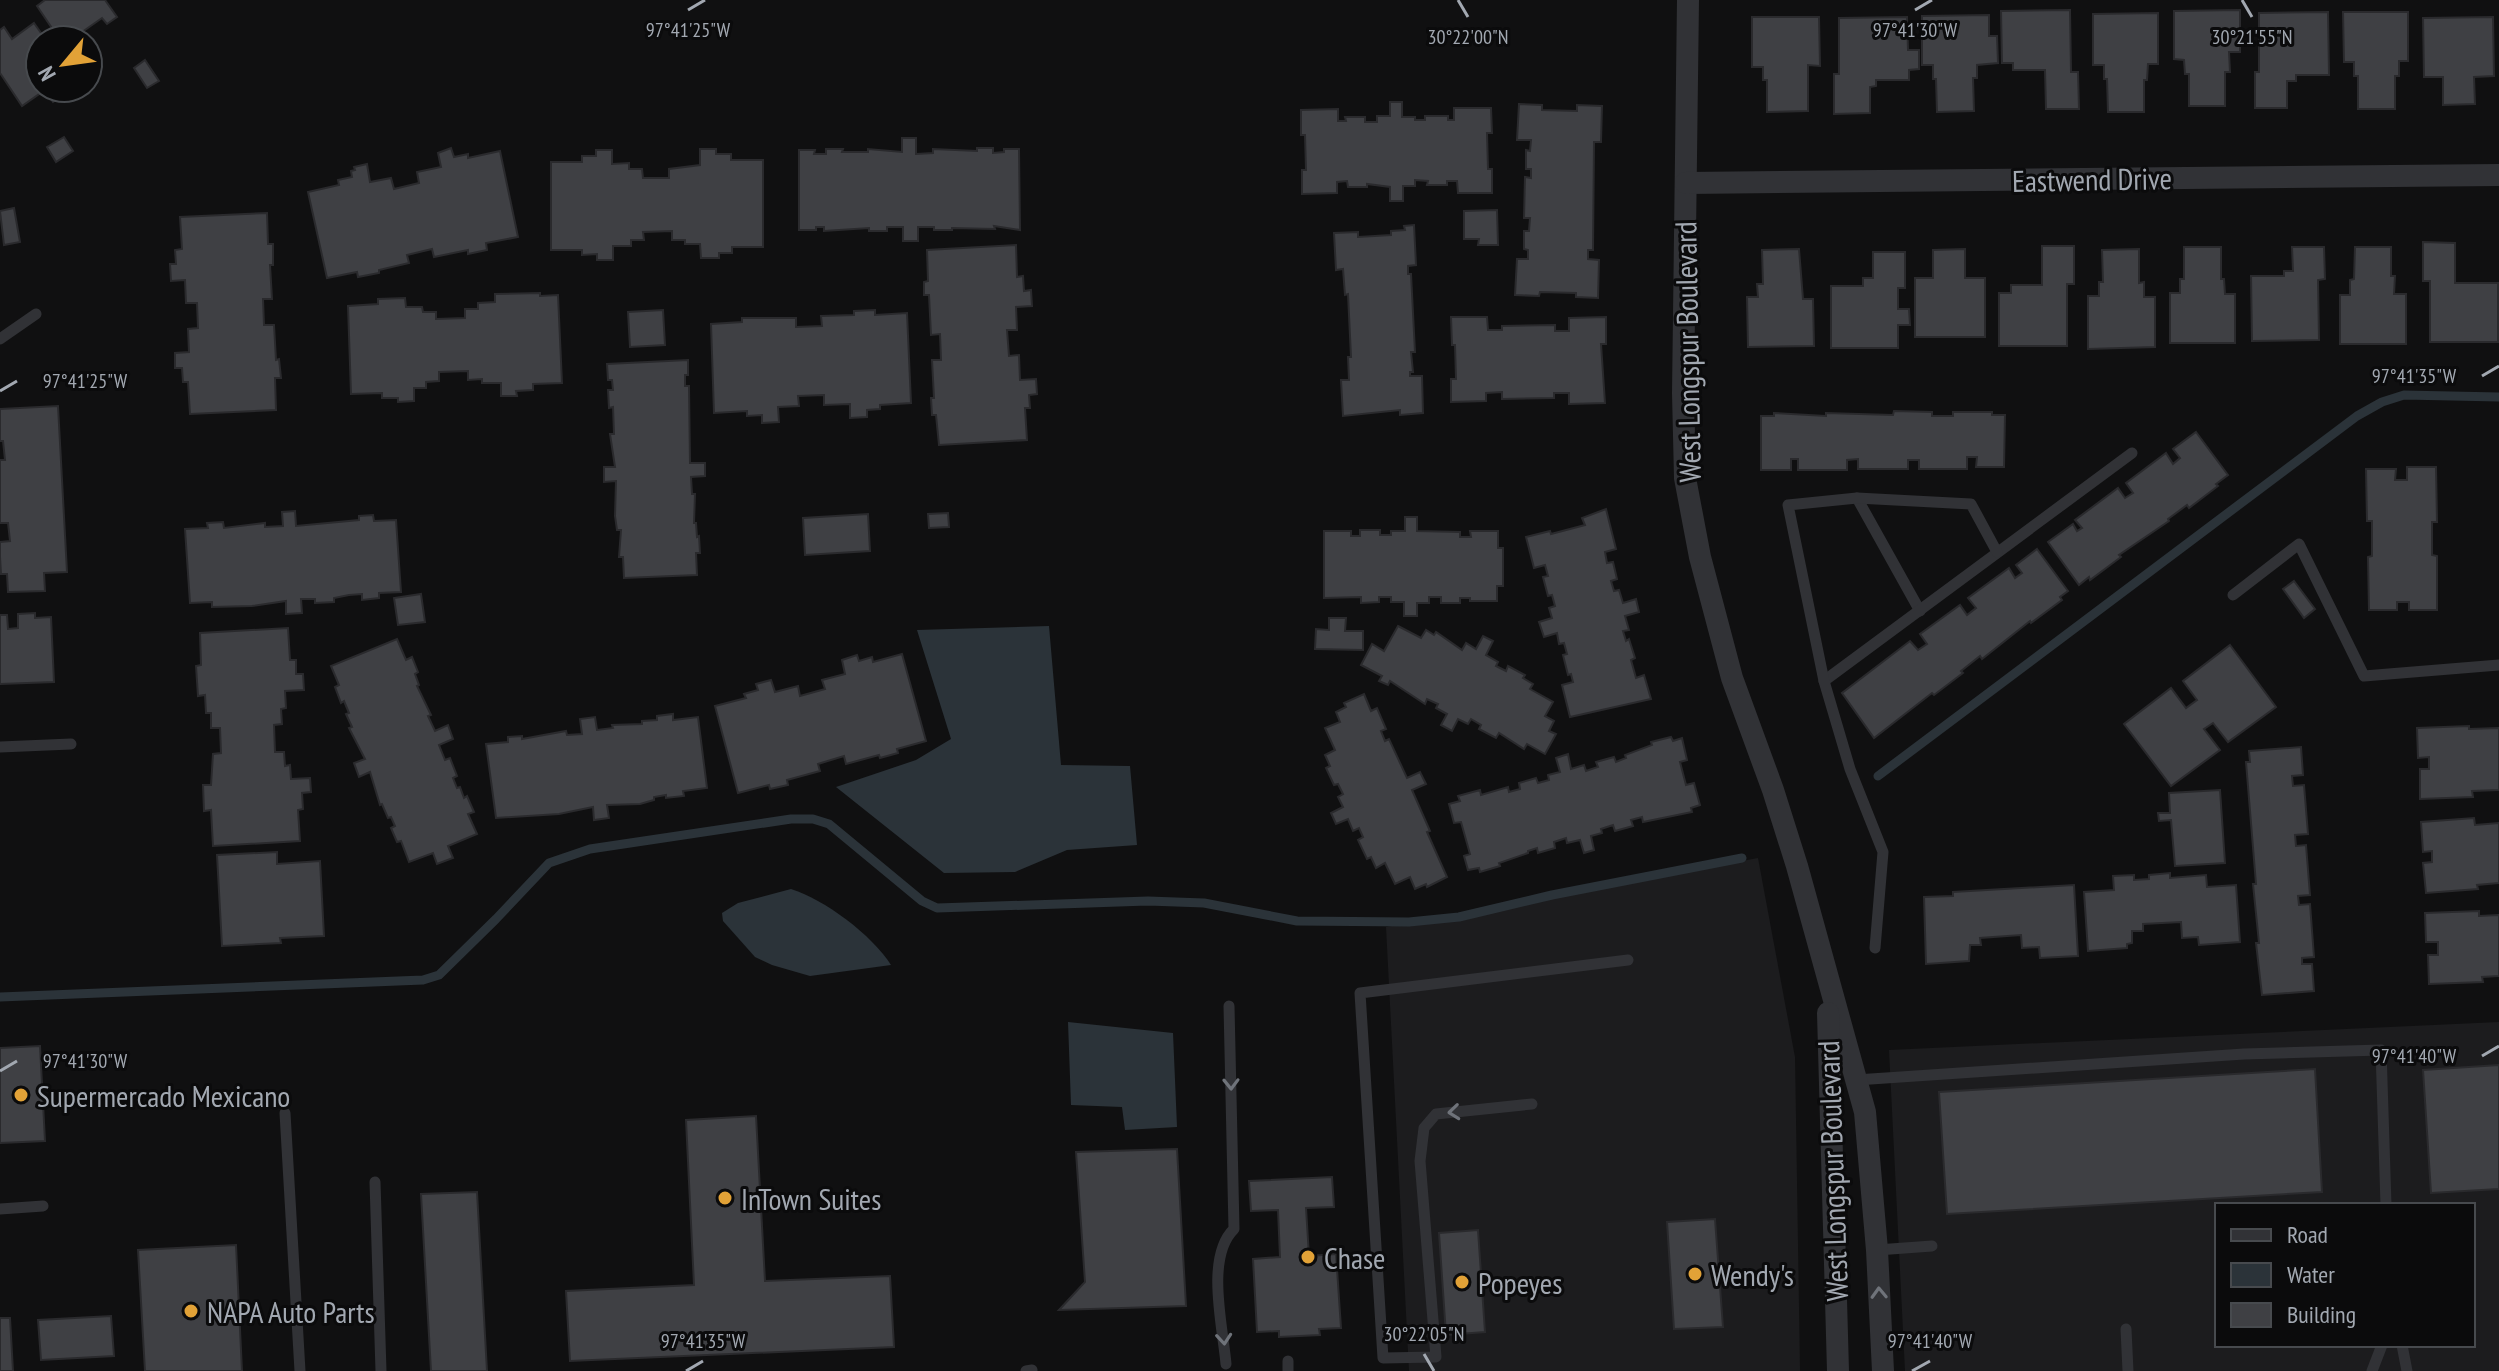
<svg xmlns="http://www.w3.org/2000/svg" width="2499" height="1371" viewBox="0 0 2499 1371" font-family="'PT Sans Narrow',sans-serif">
<rect width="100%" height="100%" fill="#101011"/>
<g fill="#1c1c1e" fill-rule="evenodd">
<polygon points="1758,858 1795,1057 1800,1371 1409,1371 1386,927"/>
<path d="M2499,1022V1371H1905L1889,1050ZM2217,1205H2473V1345H2217Z"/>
</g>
<g fill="#2b3339">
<polygon points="1049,626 1061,765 1130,766 1137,845 1067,850 1015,872 944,873 836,787 916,760 951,739 917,630"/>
<path d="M791,889C824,899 872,935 891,965L810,976L772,965L755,957L723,921L722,913L738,903Z"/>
<polygon points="1068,1022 1173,1033 1177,1127 1125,1130 1122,1107 1071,1105"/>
</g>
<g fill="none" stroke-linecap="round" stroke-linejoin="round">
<g stroke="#2b3339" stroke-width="9">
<polyline points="1878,776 2357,416 2382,402 2404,395 2499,397"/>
<polyline points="0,997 423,980 439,975 496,919 549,863 590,849 791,819 813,819 829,824 922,901 937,908 1148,901 1204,903 1297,921 1409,922 1459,917 1552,895 1742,858"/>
</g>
</g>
<g fill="#3f4044" stroke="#2a2a2d" stroke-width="2">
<polygon points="45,0 105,0 117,17 107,24 102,18 75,37 77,40 60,40 37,6"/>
<polygon points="2070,10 2071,72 2078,72 2079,109 2046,109 2045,70 2013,70 2013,63 2002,63 2001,11"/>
<polygon points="2240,10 2240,52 2229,52 2230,72 2225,72 2225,106 2189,106 2189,74 2185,74 2184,60 2174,59 2174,11"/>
<polygon points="2328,12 2329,75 2296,75 2296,81 2287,81 2287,108 2255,108 2255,72 2259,72 2259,13"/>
<polygon points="2343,12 2408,12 2408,61 2399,61 2399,76 2395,76 2395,109 2358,109 2358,76 2354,76 2354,62 2344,62"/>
<polygon points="2158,13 2158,64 2148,64 2147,80 2144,80 2144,112 2108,112 2107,79 2104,79 2104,65 2093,65 2093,14"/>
<polygon points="1989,15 1989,36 1997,36 1998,63 1977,65 1977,78 1973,78 1974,111 1937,112 1936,79 1933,79 1933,65 1922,65 1922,16"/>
<polygon points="1752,17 1819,17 1820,66 1808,65 1808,111 1767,112 1767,80 1763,80 1763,67 1752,67"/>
<polygon points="1907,17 1908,50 1919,50 1919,69 1909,70 1909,80 1876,80 1876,86 1870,87 1870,113 1834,114 1834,74 1839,74 1839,18"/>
<polygon points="2493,17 2494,76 2474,77 2475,104 2443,105 2443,77 2424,77 2423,18"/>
<polygon points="34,23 46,40 40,40 40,88 75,88 70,91 72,94 64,100 61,97 53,102 45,90 22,106 0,73 0,30 4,27 12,39"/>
<polygon points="145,60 159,81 147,88 134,68"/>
<polygon points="1390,102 1402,102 1402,117 1415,117 1415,120 1425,120 1425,116 1448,116 1448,120 1454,120 1454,108 1491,108 1492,133 1487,133 1488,169 1492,169 1492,193 1458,193 1457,181 1447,181 1447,185 1427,185 1428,181 1415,180 1415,186 1403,186 1403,201 1390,201 1390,187 1367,184 1367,187 1348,187 1347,181 1337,182 1337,193 1302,194 1302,170 1306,170 1305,135 1301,135 1301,110 1338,109 1338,121 1346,121 1345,117 1365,117 1365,122 1377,122 1377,116 1390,116"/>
<polygon points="1519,104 1542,105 1542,110 1577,111 1577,105 1602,106 1601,142 1594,142 1593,250 1588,250 1588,259 1599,260 1598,298 1576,297 1576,293 1540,292 1539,296 1515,295 1517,259 1528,259 1528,250 1524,249 1524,231 1529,231 1530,218 1524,218 1525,177 1531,178 1531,169 1526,169 1526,150 1530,151 1531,140 1517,140"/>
<polygon points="64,137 73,151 56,162 47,147"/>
<polygon points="902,138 916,138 916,154 933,153 933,149 977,151 977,148 993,148 993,153 1004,152 1004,149 1019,149 1020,230 994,226 995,229 952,228 952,230 934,230 934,227 918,227 918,241 903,241 903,227 887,227 887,231 869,231 869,228 824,231 824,227 816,227 816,230 799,230 799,150 815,150 814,154 826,154 826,149 843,149 842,152 868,152 868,149 902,152"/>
<polygon points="451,148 454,157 468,154 468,158 500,151 518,237 486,243 487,250 468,254 468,250 434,257 432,249 407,255 409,263 379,270 379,273 358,277 357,272 327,278 308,192 339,185 338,180 352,177 351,171 355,170 354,167 367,164 370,182 391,178 394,189 419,183 417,172 441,167 438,153"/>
<polygon points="700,149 716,149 716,154 731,154 731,160 763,160 763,247 732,247 732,253 719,253 719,258 701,258 700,244 685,244 685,240 672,240 672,231 643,232 644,240 631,240 631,246 613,246 613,260 597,260 597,254 582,255 582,250 551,250 551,162 582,162 582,156 596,156 596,150 612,150 612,164 629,163 629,169 642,169 643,178 669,178 669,169 700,165"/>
<polygon points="14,208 20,242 4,245 0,211"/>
<polygon points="1497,210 1498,245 1478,245 1479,239 1464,239 1464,211"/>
<polygon points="267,213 268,244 273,244 273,265 270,265 272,299 263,299 264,325 274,325 276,360 279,359 281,378 275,378 276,410 190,414 188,382 183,382 182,368 175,368 175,353 189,352 188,329 198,328 197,303 186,303 185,280 171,281 170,264 176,264 175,250 182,249 180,217"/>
<polygon points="1414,225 1416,265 1408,266 1408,274 1411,274 1415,352 1411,352 1413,372 1410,372 1410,376 1422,376 1423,413 1400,415 1400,410 1343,416 1341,380 1349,380 1348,357 1351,357 1348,294 1345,295 1343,269 1336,270 1334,233 1358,232 1358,237 1391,235 1391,231 1405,230 1404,226"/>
<polygon points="2423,242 2455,243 2455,283 2498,283 2498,342 2430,342 2430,281 2423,281"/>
<polygon points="1016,245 1017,277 1023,276 1024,291 1031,290 1032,306 1016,307 1017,330 1007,330 1009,356 1019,355 1020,380 1036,379 1037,394 1029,395 1030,408 1025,408 1027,440 939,445 936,415 932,415 931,398 934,398 932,360 941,360 940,334 931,335 929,295 924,295 924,282 928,281 927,250"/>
<polygon points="2042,246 2074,246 2074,284 2067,284 2067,346 1999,346 1999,293 2011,293 2011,285 2042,285"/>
<polygon points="2184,247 2221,247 2221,279 2224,279 2225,294 2235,294 2235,343 2170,343 2170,293 2180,293 2180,279 2184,279"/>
<polygon points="2292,247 2324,247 2325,279 2318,280 2319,340 2252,341 2251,276 2284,276 2284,271 2293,271"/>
<polygon points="2355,247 2391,247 2391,276 2395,276 2394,294 2406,294 2406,344 2340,344 2340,295 2350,295 2350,280 2354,279"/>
<polygon points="1799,249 1803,299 1813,299 1814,346 1748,347 1747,297 1758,297 1757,284 1763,284 1762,250"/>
<polygon points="1965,249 1965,278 1985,278 1985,337 1915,337 1915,278 1933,278 1933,250"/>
<polygon points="2139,249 2139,283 2144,282 2144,297 2155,297 2155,347 2088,349 2088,296 2099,296 2099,282 2103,282 2102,250"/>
<polygon points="1873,252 1905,252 1905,288 1898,288 1898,309 1909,309 1910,325 1898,325 1898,348 1831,348 1831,286 1863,286 1863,278 1873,278"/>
<polygon points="540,293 540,296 558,295 562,383 533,384 533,390 516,391 517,396 501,396 501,383 482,383 482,379 468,380 468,371 439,372 439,381 426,382 426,388 414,388 414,401 398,402 398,398 382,398 382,393 351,394 348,306 378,304 378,299 405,298 406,307 422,307 423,312 436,312 436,319 465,318 465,309 478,309 478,303 495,302 495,294"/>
<polygon points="663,310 665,345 630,347 628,312"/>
<polygon points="875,310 875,315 907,313 911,403 880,405 880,409 867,410 867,417 850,418 850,404 824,405 824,395 798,396 799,406 778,407 779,422 762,423 762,415 747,416 747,411 714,413 711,324 742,322 742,318 796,318 796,327 822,326 821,316 854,315 854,311"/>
<polygon points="1451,317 1487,317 1488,330 1502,330 1502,326 1555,325 1555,331 1569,331 1569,318 1606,317 1606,344 1601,344 1605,403 1569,404 1569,393 1554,393 1554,398 1502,399 1502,392 1486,393 1486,401 1451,402 1451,379 1456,379 1455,345 1452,345"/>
<polygon points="688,360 688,375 685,375 685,386 689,386 690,463 705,463 705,476 691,477 692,494 695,494 694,523 696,523 697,537 699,536 700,553 696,553 697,575 624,578 623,557 619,557 621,530 617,530 615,516 616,481 604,482 604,467 615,467 610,434 614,434 613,407 609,408 608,390 613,390 612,380 608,380 607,364"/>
<polygon points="58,406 67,572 44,573 45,591 8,592 7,574 1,574 0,557 0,542 10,541 8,523 0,523 0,460 5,460 3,441 0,441 0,409"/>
<polygon points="1894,411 1932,412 1932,416 1953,416 1953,412 1992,412 1992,415 2005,415 2004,467 1976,467 1977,457 1967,457 1967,469 1919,469 1919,460 1908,460 1908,469 1858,469 1858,459 1847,460 1847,470 1798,470 1798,459 1791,459 1791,470 1761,470 1761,416 1774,416 1774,413 1826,416 1826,413 1893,415"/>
<polygon points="2196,432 2228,475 2216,484 2218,486 2189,508 2187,505 2168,519 2169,521 2119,555 2121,557 2090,580 2089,577 2079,585 2048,542 2073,524 2077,531 2082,528 2075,520 2118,488 2125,498 2133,493 2126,483 2166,453 2173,464 2180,458 2173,449"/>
<polygon points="2407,467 2436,467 2437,522 2432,522 2432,555 2437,556 2437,610 2409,610 2409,602 2397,602 2397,610 2369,610 2368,557 2372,556 2372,521 2367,521 2366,469 2396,469 2395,480 2407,480"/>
<polygon points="1606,509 1616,549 1605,552 1607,563 1613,562 1617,579 1611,581 1614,591 1619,590 1623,603 1636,599 1639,612 1625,616 1629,630 1623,631 1626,641 1629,639 1635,658 1631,660 1636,678 1644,675 1651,699 1570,717 1562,685 1573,682 1571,674 1568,675 1563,655 1567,654 1564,643 1559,644 1557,633 1544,637 1539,622 1552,618 1549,608 1555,606 1552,595 1548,596 1543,577 1548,576 1545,565 1534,568 1526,537 1550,531 1551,534 1585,525 1582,518"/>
<polygon points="295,511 296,526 359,520 359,516 373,515 374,521 396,520 401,592 379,593 379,598 362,600 362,594 349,595 334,598 334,602 315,603 315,599 301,599 302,613 286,614 286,601 252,606 212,607 212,602 190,603 185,529 208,528 207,523 223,522 224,528 265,523 265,527 283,526 282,512"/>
<polygon points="948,513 949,527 929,528 928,514"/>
<polygon points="868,514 870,551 805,555 803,518"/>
<polygon points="1405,517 1417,517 1417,531 1460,532 1460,537 1471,537 1470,531 1498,531 1498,548 1503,548 1503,586 1497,586 1497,601 1470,601 1470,598 1460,598 1460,603 1441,603 1441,597 1429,597 1429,603 1417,603 1417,616 1404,616 1404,602 1391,602 1391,597 1379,597 1379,602 1361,603 1361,597 1324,598 1324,531 1351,531 1351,536 1360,536 1360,530 1380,530 1380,535 1391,535 1391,531 1405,531"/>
<polygon points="2037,549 2068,591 2060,597 2062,600 2031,623 2030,621 1982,659 1980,656 1961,671 1963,673 1934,695 1932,693 1874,738 1842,693 1910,641 1918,650 1927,644 1920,634 1960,605 1967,615 1976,608 1968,598 2009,568 2015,578 2022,573 2016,565"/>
<polygon points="2294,581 2315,609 2304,618 2283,589"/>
<polygon points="421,594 425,622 398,625 394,598"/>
<polygon points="35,613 35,618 51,617 54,682 0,684 0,615 7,615 8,629 18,628 18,614"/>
<polygon points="1329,618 1346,618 1345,631 1363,631 1363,650 1315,649 1316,629 1329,630"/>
<polygon points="1398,626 1421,638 1426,630 1434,635 1436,632 1462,650 1466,643 1476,649 1483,636 1493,641 1486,655 1498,662 1496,666 1506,671 1508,666 1525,675 1523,678 1533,684 1530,689 1553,702 1545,716 1554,721 1549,731 1556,734 1545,754 1527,744 1524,749 1499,733 1496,738 1479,729 1481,725 1471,719 1468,724 1458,719 1452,731 1441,725 1447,714 1436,708 1438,704 1427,699 1425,704 1390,681 1388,685 1379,681 1382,676 1361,665 1372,644 1384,651"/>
<polygon points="288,628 290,660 296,660 296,674 303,674 304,690 285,691 286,708 281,709 282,724 274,725 275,752 284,752 285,766 290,765 291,779 310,778 311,792 302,793 303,809 298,810 300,841 213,846 211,810 204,811 203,785 211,785 213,754 221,753 220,728 211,728 211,713 206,713 205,695 198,696 196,666 201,665 200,633"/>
<polygon points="397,639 406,660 412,657 418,672 415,674 419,685 417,686 431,715 428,716 435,731 448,725 453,739 439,745 445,760 450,758 457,776 453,778 457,788 460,787 464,798 467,796 474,812 468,814 477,834 448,846 453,858 437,864 433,853 409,862 401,841 397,842 391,828 395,826 391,817 388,818 382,804 380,805 370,772 359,777 354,763 365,759 349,728 352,727 346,714 349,713 344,701 341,703 335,687 339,685 331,666"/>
<polygon points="2230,645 2276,707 2228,742 2213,723 2204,729 2220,750 2171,786 2124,724 2171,688 2186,708 2197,700 2183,681"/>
<polygon points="902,654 926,741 897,749 898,753 880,758 879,755 846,764 844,756 818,764 820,771 787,780 788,785 770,789 769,785 738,793 715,706 746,698 744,694 758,690 756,684 771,680 775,692 798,686 800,696 825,689 822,680 845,674 842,660 857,655 859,661 872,657 873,662"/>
<polygon points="1364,694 1371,711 1377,708 1386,729 1381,731 1385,741 1389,739 1407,778 1420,772 1426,784 1412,790 1430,831 1427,832 1447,877 1427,887 1426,884 1415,889 1410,877 1395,884 1385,863 1376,868 1371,857 1367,859 1358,840 1363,837 1359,828 1353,831 1348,819 1336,824 1331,813 1343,807 1338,797 1343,794 1338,784 1334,785 1326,768 1330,766 1325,755 1335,750 1325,728 1340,722 1336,712 1346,707 1344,703"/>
<polygon points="673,714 673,720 698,717 707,788 683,791 684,796 666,798 666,795 654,797 654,800 640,804 607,805 609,818 594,820 593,807 559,814 496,818 486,744 508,742 508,737 522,736 522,739 566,731 567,735 582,734 580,719 595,717 597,730 613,728 612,725 642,724 642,721 657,720 657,716"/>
<polygon points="2469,726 2469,729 2499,728 2499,790 2472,791 2473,797 2420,799 2420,769 2429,769 2429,757 2418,758 2417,728"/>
<polygon points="1671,737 1673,741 1682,738 1687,760 1680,762 1686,785 1694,783 1700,805 1691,808 1692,812 1643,822 1642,817 1631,820 1633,826 1615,831 1613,825 1601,829 1602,833 1591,836 1594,850 1584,853 1580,840 1567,843 1566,838 1554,842 1555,848 1538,853 1537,848 1528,851 1528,853 1499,863 1500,866 1480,872 1479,868 1468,870 1464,856 1470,854 1461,822 1454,823 1449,804 1460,801 1458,796 1480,790 1481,795 1508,787 1509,792 1520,789 1519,783 1536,778 1538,783 1549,780 1548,775 1560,772 1556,758 1568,754 1571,769 1584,765 1586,771 1598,767 1596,762 1614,757 1616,762 1626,758 1625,755 1652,745 1651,742"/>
<polygon points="2301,747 2303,775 2292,776 2293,786 2304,785 2308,834 2295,835 2296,846 2306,845 2310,895 2298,896 2299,905 2310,904 2314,957 2302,958 2302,964 2312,964 2314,991 2262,995 2256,943 2259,943 2253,884 2256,884 2246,762 2250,762 2249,751"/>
<polygon points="2220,790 2225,863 2175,866 2171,820 2159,821 2158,813 2170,813 2169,793"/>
<polygon points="2474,818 2475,825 2499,823 2499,883 2477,885 2478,889 2426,893 2423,863 2432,862 2432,851 2423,852 2421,822"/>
<polygon points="277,852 277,864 320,861 324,936 280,938 281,943 222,946 217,855"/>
<polygon points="2170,873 2170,878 2206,875 2207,887 2236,885 2240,942 2199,945 2198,937 2182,938 2181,922 2143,924 2143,931 2132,931 2132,943 2127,944 2127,948 2088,951 2084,892 2114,890 2113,876 2134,875 2134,880 2149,879 2149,875"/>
<polygon points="2074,885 2078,956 2040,958 2039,947 2022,948 2021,935 1980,938 1981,945 1970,945 1969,961 1926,964 1924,897 1953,896 1953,892"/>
<polygon points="2479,911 2479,916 2499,915 2499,976 2482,977 2483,982 2429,984 2428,955 2438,955 2438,942 2426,942 2425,913"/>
<polygon points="40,1046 45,1141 0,1143 0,1048"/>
<polygon points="2499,1065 2499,1189 2431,1193 2423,1070"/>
<polygon points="2315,1069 2322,1192 1947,1214 1939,1092"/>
<polygon points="756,1116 765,1281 890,1276 894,1347 570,1361 566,1291 694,1285 686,1120"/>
<polygon points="1177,1149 1186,1306 1059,1310 1085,1282 1076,1152"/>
<polygon points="1332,1177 1334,1207 1306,1208 1309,1256 1336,1254 1341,1328 1319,1329 1320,1335 1279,1337 1279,1331 1257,1332 1253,1259 1280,1257 1278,1210 1251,1211 1249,1181"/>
<polygon points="477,1192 487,1371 431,1371 421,1194"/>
<polygon points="1715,1219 1723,1327 1674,1329 1667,1222"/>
<polygon points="1478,1230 1485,1332 1446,1335 1439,1233"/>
<polygon points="236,1245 242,1371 145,1371 138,1250"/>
<polygon points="111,1316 114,1356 41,1360 38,1320"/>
<polygon points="0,1318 10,1318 13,1371 0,1371"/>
</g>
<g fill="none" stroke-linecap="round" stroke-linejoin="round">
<g stroke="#313236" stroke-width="11">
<polyline points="0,339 36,314"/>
<polyline points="1857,498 1920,611"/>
<polyline points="2233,595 2299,544 2364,676 2499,665"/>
<polyline points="1824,681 2132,453"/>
<polyline points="0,747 71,744"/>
<polyline points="1875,948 1883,852 1850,769 1824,681 1788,505 1857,498 1971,504 1997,552"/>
<polyline points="1856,1080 2244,1054 2381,1050 2386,1205"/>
<polyline points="1532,1104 1436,1114 1424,1128 1420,1161 1436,1357 1383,1358 1360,993 1628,960"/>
<polyline points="285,1113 300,1371"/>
<polyline points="375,1182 381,1371"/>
<polyline points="0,1209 43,1206"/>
<polyline points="1877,1250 1932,1246"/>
<polyline points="2126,1329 2128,1371"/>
<polyline points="2402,1345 2407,1371"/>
<polyline points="1288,1361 1288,1371"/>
<path d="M1226,1364C1223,1327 1205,1257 1234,1229L1229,1006"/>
<polyline points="1026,1371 1032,1370"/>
<polyline points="2372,1371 2382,1345"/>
</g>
<g stroke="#313236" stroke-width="22">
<polyline points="1688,0 1683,393 1685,478 1700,557 1732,678 1773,790 1797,866 1865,1112 1877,1250 1883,1371"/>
<polyline points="1686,183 2499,175"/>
<polyline points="1828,1013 1838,1371"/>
</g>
</g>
<defs><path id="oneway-chevron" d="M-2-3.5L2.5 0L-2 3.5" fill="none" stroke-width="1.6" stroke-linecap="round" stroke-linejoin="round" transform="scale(2)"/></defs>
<g stroke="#6f737a">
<use href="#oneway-chevron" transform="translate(1231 1084) rotate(89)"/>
<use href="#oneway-chevron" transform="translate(1454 1112) rotate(174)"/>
<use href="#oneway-chevron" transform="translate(1879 1293) rotate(-92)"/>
<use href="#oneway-chevron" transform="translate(1224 1339) rotate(85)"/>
</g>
<path fill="none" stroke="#a2a8b1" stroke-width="3" d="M1458,0L1468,17M2242,0L2252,17M688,10L705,0M1915,10L1932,0M2482,376L2499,366M0,391L17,381M2482,1056L2499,1046M0,1071L17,1061M1424,1354L1434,1371M686,1371L703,1361M1912,1371L1930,1361"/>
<g fill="#e2a237" stroke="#0b0b0c" stroke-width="3">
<circle cx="21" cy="1095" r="8"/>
<circle cx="725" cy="1198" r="8"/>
<circle cx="1308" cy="1257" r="8"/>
<circle cx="1695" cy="1274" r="8"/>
<circle cx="1462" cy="1282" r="8"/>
<circle cx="191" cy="1311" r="8"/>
</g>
<g text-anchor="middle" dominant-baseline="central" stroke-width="6" stroke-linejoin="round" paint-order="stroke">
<g font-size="30" fill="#a2a8b1" stroke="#0b0b0c">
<text transform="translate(2092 179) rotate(-1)">Eastwend Drive</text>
<text transform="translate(1687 352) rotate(-91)">West Longspur Boulevard</text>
<text transform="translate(1832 1171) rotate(-92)">West Longspur Boulevard</text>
</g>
<g font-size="30" fill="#a2a8b1" stroke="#0b0b0c" text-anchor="start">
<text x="37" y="1095">Supermercado Mexicano</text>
<text x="741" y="1198">InTown Suites</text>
<text x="1324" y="1257">Chase</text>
<text x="1711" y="1274">Wendy's</text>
<text x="1478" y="1282">Popeyes</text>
<text x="207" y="1311">NAPA Auto Parts</text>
</g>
</g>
<g font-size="20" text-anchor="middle" fill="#a2a8b1" stroke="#0b0b0c" stroke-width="6" stroke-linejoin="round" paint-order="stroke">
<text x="688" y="37">97°41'25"W</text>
<text x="1915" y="37">97°41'30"W</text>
<text x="1468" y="44">30°22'00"N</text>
<text x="2252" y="44">30°21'55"N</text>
<text x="2414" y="383">97°41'35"W</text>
<text x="85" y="388">97°41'25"W</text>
<text x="2414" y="1063">97°41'40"W</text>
<text x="85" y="1068">97°41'30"W</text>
<text x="1424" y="1341">30°22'05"N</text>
<text x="703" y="1348">97°41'35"W</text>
<text x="1930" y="1348">97°41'40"W</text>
</g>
<rect x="2215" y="1203" width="260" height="144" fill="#0b0b0c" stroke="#474a4e" stroke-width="2"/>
<rect x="2231" y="1229" width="40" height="12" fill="#313236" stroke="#474a4e" stroke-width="2"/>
<text x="2287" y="1243" font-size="24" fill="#a2a8b1">Road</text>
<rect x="2231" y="1263" width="40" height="24" fill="#2b3339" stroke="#474a4e" stroke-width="2"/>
<text x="2287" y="1283" font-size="24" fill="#a2a8b1">Water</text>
<rect x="2231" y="1303" width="40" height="24" fill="#3f4044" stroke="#474a4e" stroke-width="2"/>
<text x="2287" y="1323" font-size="24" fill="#a2a8b1">Building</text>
<g transform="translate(64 64) rotate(241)"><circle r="38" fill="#0b0b0c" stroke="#474a4e" stroke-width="2"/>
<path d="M0-6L14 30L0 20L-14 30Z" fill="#e2a237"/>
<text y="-12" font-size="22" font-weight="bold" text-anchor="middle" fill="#a2a8b1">N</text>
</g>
</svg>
